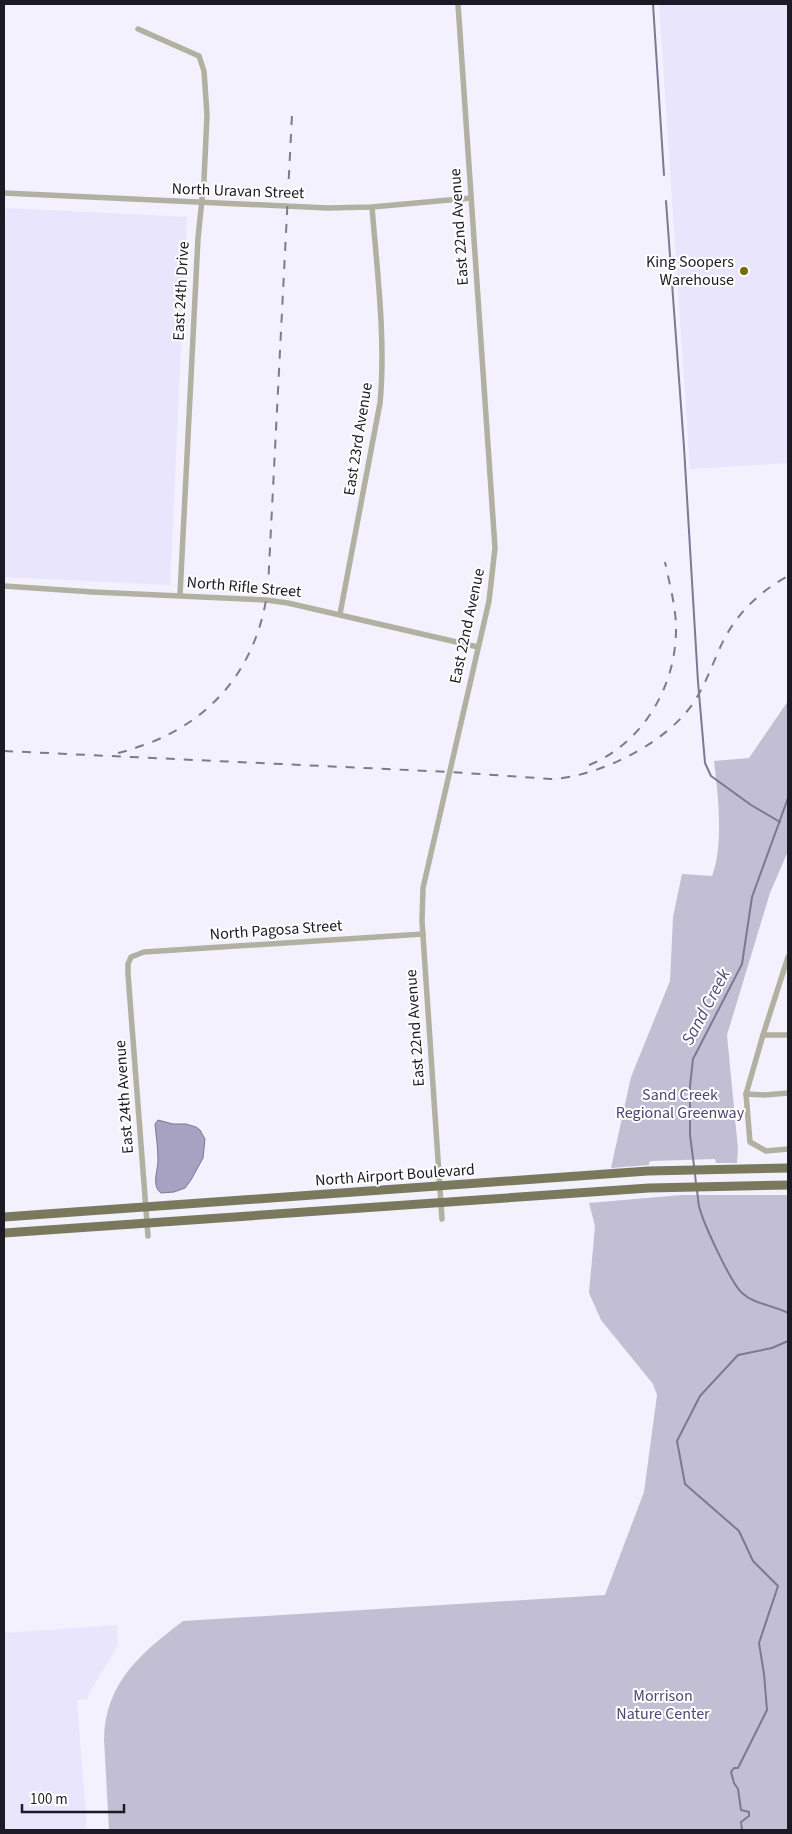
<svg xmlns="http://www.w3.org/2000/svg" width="792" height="1834" viewBox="0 0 792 1834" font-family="'Source Sans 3',sans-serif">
<rect width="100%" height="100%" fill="#f3f1fe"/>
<g fill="#e8e5fc">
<polygon points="659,4 788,4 788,463 690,469"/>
<polygon points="6,208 187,217 170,585 4,577 4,247"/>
<polygon points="117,1625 118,1645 88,1695 88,1699 77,1700 87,1830 4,1830 4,1633"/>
</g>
<g fill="#c2bfd4">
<path d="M788,701V851L770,893L727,1035L738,1149L737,1163H716L715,1159L652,1161L649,1162V1165L611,1168L631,1077L670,981L673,917L682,874L712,876C724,844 718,795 714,761L749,758Z"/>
<path d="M681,1195H788V1830H109L104,1739C105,1683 141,1653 183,1621L605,1595L644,1492L657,1395L653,1384L601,1320L589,1293L595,1226L589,1203Z"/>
</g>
<path fill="#a7a1c2" stroke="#7d7893" d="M158,1120L173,1124H186L196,1127L200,1130L205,1139L203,1158L191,1180L185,1188L174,1192L161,1193C151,1186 158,1170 158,1160C158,1148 156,1135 155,1124Z"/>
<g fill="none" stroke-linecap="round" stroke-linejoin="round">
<g stroke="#7d7893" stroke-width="2">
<polyline points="653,4 664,175"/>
<polyline points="666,201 684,447 698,682 705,763 711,776 751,805 780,822"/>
<polyline points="694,1166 690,1135 690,1086 693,1059 742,964 752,897 788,798"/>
<polyline points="695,1174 696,1184"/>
<path d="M697,1191C698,1196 698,1201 699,1206C703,1223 731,1283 742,1293C755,1305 774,1305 788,1313"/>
<polyline points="742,1830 741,1822 749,1816 749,1812 741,1810 738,1789 734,1783 731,1772 734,1768 738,1768 767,1710 764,1674 759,1643 778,1586 753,1561 739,1531 685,1484 677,1441 700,1396 738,1355 772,1348 788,1341"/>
</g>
<g stroke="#b1b0a1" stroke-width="5.5">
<polyline points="138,29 199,56 204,71 207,115 204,180 198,238 180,595"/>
<polyline points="4,193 328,208 372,207 471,198"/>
<polyline points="4,586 93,592 266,600 288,603 478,647"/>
<path d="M340,614L380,403C386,340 377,270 372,207"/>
<polyline points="788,957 763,1035 746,1094 750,1142 766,1151 788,1149"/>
<polyline points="763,1035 788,1035"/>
<polyline points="746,1094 765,1095 788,1093"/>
<polyline points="442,1219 422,921 423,888 489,601 495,548 458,4"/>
<polyline points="148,1236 128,974 128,964 131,957 144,952 423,934"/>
</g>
<g stroke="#7a795d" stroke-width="9">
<polyline points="4,1217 648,1171 788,1168"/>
<polyline points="4,1233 649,1188 788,1185"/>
</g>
<g stroke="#7d7b87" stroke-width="2" stroke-dasharray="9 9" stroke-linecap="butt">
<path d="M4,751L450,772L551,779C599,777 667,743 694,702C705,685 711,668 719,650C733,617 757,593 788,576"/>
<path d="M118,753C128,751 137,747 147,744C218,717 259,661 268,587L292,115"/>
<path d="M589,765C644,743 677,684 676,627C676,608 669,581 665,562"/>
</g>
</g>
<circle fill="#726c09" stroke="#fff" stroke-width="2" cx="744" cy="271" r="5"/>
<g text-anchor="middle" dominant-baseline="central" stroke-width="4" stroke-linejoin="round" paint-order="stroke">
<g font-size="16" fill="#1c1a25" stroke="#fff">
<text transform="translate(238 191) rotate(2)">North Uravan Street</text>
<text transform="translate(459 227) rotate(-94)">East 22nd Avenue</text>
<text transform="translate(181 291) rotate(-87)">East 24th Drive</text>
<text transform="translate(358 439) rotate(-81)">East 23rd Avenue</text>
<text transform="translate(244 587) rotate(5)">North Rifle Street</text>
<text transform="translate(467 626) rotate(-78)">East 22nd Avenue</text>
<text transform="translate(276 930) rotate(-4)">North Pagosa Street</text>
<text transform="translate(415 1028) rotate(-94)">East 22nd Avenue</text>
<text transform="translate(124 1097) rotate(-94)">East 24th Avenue</text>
<text transform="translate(395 1175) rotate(-4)">North Airport Boulevard</text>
</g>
<g font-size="16" fill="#1c1a25" stroke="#fff" text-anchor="end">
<text x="734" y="262">King Soopers<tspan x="734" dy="18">Warehouse</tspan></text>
</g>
<g font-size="16" fill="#504575" stroke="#fff">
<text x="680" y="1095">Sand Creek<tspan x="680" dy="18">Regional Greenway</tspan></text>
<text x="663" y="1696">Morrison<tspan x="663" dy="18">Nature Center</tspan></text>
</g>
<g font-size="18" font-style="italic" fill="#544a7a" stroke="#fff">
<text transform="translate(706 1007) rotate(-62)">Sand Creek</text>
</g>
</g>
<rect width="792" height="1834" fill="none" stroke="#1c1a25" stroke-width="10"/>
<path d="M22 1804v8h102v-8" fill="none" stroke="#1c1a25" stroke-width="2.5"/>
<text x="30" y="1804" font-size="15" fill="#1c1a25" stroke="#ffffff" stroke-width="4" paint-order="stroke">100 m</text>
</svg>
